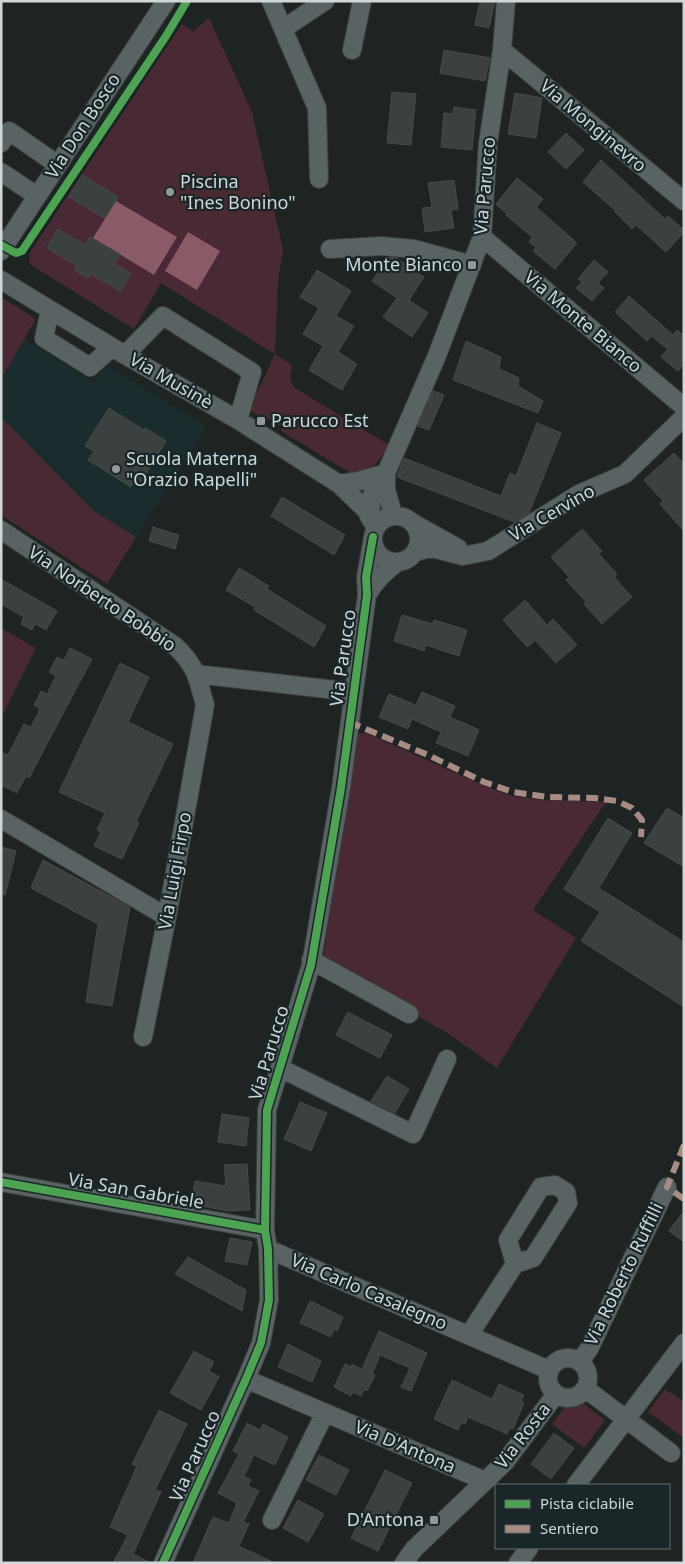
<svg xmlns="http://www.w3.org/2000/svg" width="685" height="1564" viewBox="0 0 685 1564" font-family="'Noto Sans',sans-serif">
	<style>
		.built { fill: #1a2c2e }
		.green { fill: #492933 }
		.water { fill: #8b5a67 }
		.building { fill: #3b4041; stroke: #454a4a }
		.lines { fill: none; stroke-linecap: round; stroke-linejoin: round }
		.minor-casing { stroke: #3b4040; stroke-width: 20 }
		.minor { stroke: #5a6364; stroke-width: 18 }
		.quiet { stroke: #a88b81; stroke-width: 6; stroke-dasharray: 12 6; stroke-linecap: butt }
		.cycleway-casing { stroke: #1a2628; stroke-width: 11 }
		.cycleway { stroke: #4ca352; stroke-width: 8 }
		.poi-dot { fill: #929899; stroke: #1a2628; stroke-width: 2 }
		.labels { text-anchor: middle; stroke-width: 4.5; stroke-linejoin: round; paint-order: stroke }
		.street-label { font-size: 18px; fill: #d0d7d8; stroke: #1a2628 }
		.poi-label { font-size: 18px; fill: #d0d7d8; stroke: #1a2628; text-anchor: start }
	</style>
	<rect width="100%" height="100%" fill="#1e2424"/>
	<path class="built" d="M24,339L94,383L106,365L206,427L136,537L94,511L1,417V379Z"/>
	<path class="green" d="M209,18L252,112L283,250L278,279L275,354L292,365L290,380L295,388L389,445C379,462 371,474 349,472L281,431L282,427L260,414L259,416L249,410L275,354L161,283L134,329L31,265L29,259L30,252L182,24L193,32Z
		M1,297L36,319L1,379Z
		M1,417L94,511L136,537L107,584L1,515Z
		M1,628L36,648L1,718Z
		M366,733L485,786L512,796L545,800L606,802L533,910L576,938L497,1068L447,1033L323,961L354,737L357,734Z
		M665,1389L684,1402V1438L648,1412Z
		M580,1401L605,1420L584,1448L552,1424L567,1404H574Z"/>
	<path class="water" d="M116,201L177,237L154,275L93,238Z
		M188,232L220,251L197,290L165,271Z"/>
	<path class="building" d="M480,1H495L489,28L475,25Z
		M444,50L490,58L485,81L440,73Z
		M392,92L416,94L411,145L387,143Z
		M515,93L542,98L536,138L508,134Z
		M454,107L476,110L472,150L441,147L444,113L453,114Z
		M566,133L584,150L566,169L548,152Z
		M601,160L665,219L668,216L684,230V232L666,252L636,225L632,229L615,212L616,211L583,182Z
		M82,175L118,197L105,218L69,197Z
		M517,178L543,199L536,207L577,243L555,269L533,251L536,248L529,242L532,237L506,215L507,214L496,204Z
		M454,180L458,209L451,210L454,228L425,232L422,208L432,207L428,183Z
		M58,229L85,245L90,237L120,254L114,264L131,274L120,291L91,274L88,278L74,270L77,266L47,248Z
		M389,257L396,258L424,277L409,300L428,313L412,337L383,317L397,298L372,281Z
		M594,260L608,272L598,283L604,288L592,301L576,288L582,282L578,279Z
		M317,270L351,291L336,316L354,326L338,352L357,364L342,390L309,370L323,346L303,334L319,308L300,297Z
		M629,296L673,335L677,330L684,336V364L678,371L661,357L668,349L651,336L647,341L615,312Z
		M466,341L501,357L499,369L519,378L518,386L543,401L538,413L453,380Z
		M433,391L444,395L429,430L418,426Z
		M109,408L144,430L145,428L166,441L141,482L136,478L131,487L88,460L94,451L85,446Z
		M537,423L561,433L529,513L514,522L397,477L404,458L501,496L510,473L516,476Z
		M674,453L684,464V531L660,504L663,501L644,480Z
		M282,497L345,535L334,555L271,516Z
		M153,527L179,535L175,549L149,541Z
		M582,529L602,551L599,554L617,574L614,577L632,597L602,624L584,604L586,602L566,580L569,577L551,557Z
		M239,568L269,586L267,589L326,626L314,647L254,610L255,607L226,590Z
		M1,579L57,611L46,630L35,624L32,630L21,624L24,617L1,604Z
		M525,600L547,625L553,619L577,645L556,663L535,640L527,647L503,620Z
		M402,615L433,624L434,620L467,630L459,656L426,645L424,651L394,641Z
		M70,648L92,659L29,778L26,776L17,793L1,785V752L8,755L24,724L31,727L40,709L34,705L41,691L47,694L56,676L49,672L57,657L64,660Z
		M120,663L149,677L128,722L173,744L136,822L139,823L122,859L94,846L101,832L97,830L105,813L59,792Z
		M422,692L455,706L450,717L479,730L468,756L436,743L441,732L412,719L408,729L379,717L389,694L416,705Z
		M667,808L684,818V867L644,843Z
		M608,818L632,833L599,888L684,942V1007L581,941L600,912L564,889Z
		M1,847L16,851L5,895L1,894Z
		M43,860L130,907L112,1006L86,1002L98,924L31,888Z
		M348,1012L392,1035L380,1058L336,1035Z
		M387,1076L409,1089L395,1113L371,1101Z
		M300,1102L327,1113L311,1151L284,1139Z
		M222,1114L249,1118L246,1146L218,1142Z
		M247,1164L250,1210L228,1211L191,1204L195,1181L226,1186L224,1165Z
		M684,1211V1242L669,1231Z
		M230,1238L252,1242L247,1265L225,1261Z
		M188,1257L246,1290L242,1311L175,1274Z
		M310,1301L343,1317L337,1331L334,1329L331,1337L300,1323Z
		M379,1331L427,1353L411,1391L401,1387L410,1368L380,1355L372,1374L375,1375L367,1391L364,1389L361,1396L353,1392L351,1396L334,1387L345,1364L351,1367L352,1364L362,1369Z
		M288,1344L321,1361L312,1382L278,1367Z
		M194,1351L214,1362L209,1371L219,1377L201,1410L170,1393Z
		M452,1380L492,1399L499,1384L524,1395L521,1401L524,1403L513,1429L510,1428L507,1434L468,1417L465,1424L461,1423L458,1430L434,1419Z
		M159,1410L187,1424L155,1490L161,1492L133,1554L151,1563H113L128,1535L110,1527L137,1466L132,1464Z
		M247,1423L260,1430L263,1424L288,1437L275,1465L254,1455L244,1476L251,1480L248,1486L259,1491L243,1522L249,1524L239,1546L275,1563H193L213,1517L229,1523L237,1503L218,1493L239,1454L233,1451Z
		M554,1433L574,1448L551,1479L531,1464Z
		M319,1455L349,1470L336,1495L306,1480Z
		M385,1470L412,1483L378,1551L351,1538Z
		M298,1500L324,1514L308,1542L283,1528Z"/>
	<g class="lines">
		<defs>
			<path id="minor" d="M271,1L283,29L325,1
				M283,29L317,108L319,179
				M352,50L362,1
				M502,50L684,201
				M1,143L9,131L58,165
				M1,172L37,196
				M482,237L684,407
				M330,249L381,246L414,249L472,265
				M1,251L166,1
				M1,280L125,355L238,420L339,484L366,510L371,520
				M50,310L44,338L90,367L112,347
				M125,355L163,316L252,372L238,420
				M386,473V490L391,507
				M339,484L359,481L386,473
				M373 539a23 23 0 1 1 46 0a23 23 0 1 1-46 0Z
				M371,517C369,496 373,488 386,473L436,358L482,237L488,143L502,50L506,1
				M413,523L458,548
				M1,530L175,646C197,667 197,677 205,705L167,917L143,1037
				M415,552L426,549H436L463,556L488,551L579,494L625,474L684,417
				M367,595C375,581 385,571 398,562
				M196,674L353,692
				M1,819L167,917
				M311,960L409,1014
				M280,1068L413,1134L447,1059
				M1,1182L265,1230
				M268,1249L549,1370
				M469,1335L515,1264L533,1258L568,1203L566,1192L555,1185L541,1187L508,1240L515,1264
				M548 1378a20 20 0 1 1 40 0a20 20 0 1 1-40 0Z
				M580,1361L589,1349L667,1187
				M246,1379L485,1481
				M586,1389L671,1453
				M576,1485L684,1343
				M272,1520L325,1413
				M163,1563L246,1379L261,1343L269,1300L268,1249L265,1230L267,1110L311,965L341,788L367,595L366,577L373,537
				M404,1563L414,1549L505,1462L556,1394
				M518,1563L529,1548"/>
		</defs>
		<use href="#minor" class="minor-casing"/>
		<use href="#minor" class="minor"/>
		<path class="quiet" d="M349,722L428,755L484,782L513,792L547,797L595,798L617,801L632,808L642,820L641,837
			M684,1145L667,1187L684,1199"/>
		<defs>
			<path id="cycleway" d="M1,245L16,253L22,251L166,36L187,1
				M1,1182L265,1230
				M163,1563L246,1379L261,1343L269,1300L268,1249L265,1230L267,1110L311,965L341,788L367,595L366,577L373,537"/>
		</defs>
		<use href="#cycleway" class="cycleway-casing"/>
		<use href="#cycleway" class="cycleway"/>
	</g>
	<g class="poi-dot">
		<circle cx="170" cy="192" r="5"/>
		<rect x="467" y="260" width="10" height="10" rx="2.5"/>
		<rect x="256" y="416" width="10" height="10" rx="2.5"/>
		<circle cx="116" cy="469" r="5"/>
		<rect x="429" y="1515" width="10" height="10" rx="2.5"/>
	</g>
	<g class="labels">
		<g class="street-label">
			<text transform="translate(83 126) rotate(-57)" y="6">Via Don Bosco</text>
			<text transform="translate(593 126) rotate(40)" y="6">Via Monginevro</text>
			<text transform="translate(485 186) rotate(-85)" y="6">Via Parucco</text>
			<text transform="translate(583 322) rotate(40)" y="6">Via Monte Bianco</text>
			<text transform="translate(171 381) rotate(30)" y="6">Via Musinè</text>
			<text transform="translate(552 513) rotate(-30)" y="6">Via Cervino</text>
			<text transform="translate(102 599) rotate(34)" y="6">Via Norberto Bobbio</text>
			<text transform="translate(343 658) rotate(-82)" y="6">Via Parucco</text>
			<text transform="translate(175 871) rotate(-80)" y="6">Via Luigi Firpo</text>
			<text transform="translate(269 1053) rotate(-73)" y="6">Via Parucco</text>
			<text transform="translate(136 1191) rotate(10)" y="6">Via San Gabriele</text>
			<text transform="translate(624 1274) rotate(-64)" y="6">Via Roberto Ruffilli</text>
			<text transform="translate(369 1292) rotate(23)" y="6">Via Carlo Casalegno</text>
			<text transform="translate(523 1436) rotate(-52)" y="6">Via Rosta</text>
			<text transform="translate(405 1447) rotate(23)" y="6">Via D'Antona</text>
			<text transform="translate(195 1456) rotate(-66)" y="6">Via Parucco</text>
		</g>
		<g class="poi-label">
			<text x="180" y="188">Piscina<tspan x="180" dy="21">"Ines Bonino"</tspan></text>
			<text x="462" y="271" text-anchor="end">Monte Bianco</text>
			<text x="271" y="427">Parucco Est</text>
			<text x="126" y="465">Scuola Materna<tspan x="126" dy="21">"Orazio Rapelli"</tspan></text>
			<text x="424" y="1526" text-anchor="end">D'Antona</text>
		</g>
	</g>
	<rect width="685" height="1564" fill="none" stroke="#d0d7d8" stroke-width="5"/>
	<rect x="495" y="1484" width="175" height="65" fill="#1a2628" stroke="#636d6e"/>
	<rect x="505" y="1500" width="25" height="8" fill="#4ca352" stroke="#636d6e"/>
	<text x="540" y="1509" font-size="15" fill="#d0d7d8">Pista ciclabile</text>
	<rect x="505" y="1525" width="25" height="8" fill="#a88b81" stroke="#636d6e"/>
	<text x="540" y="1534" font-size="15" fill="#d0d7d8">Sentiero</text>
</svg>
